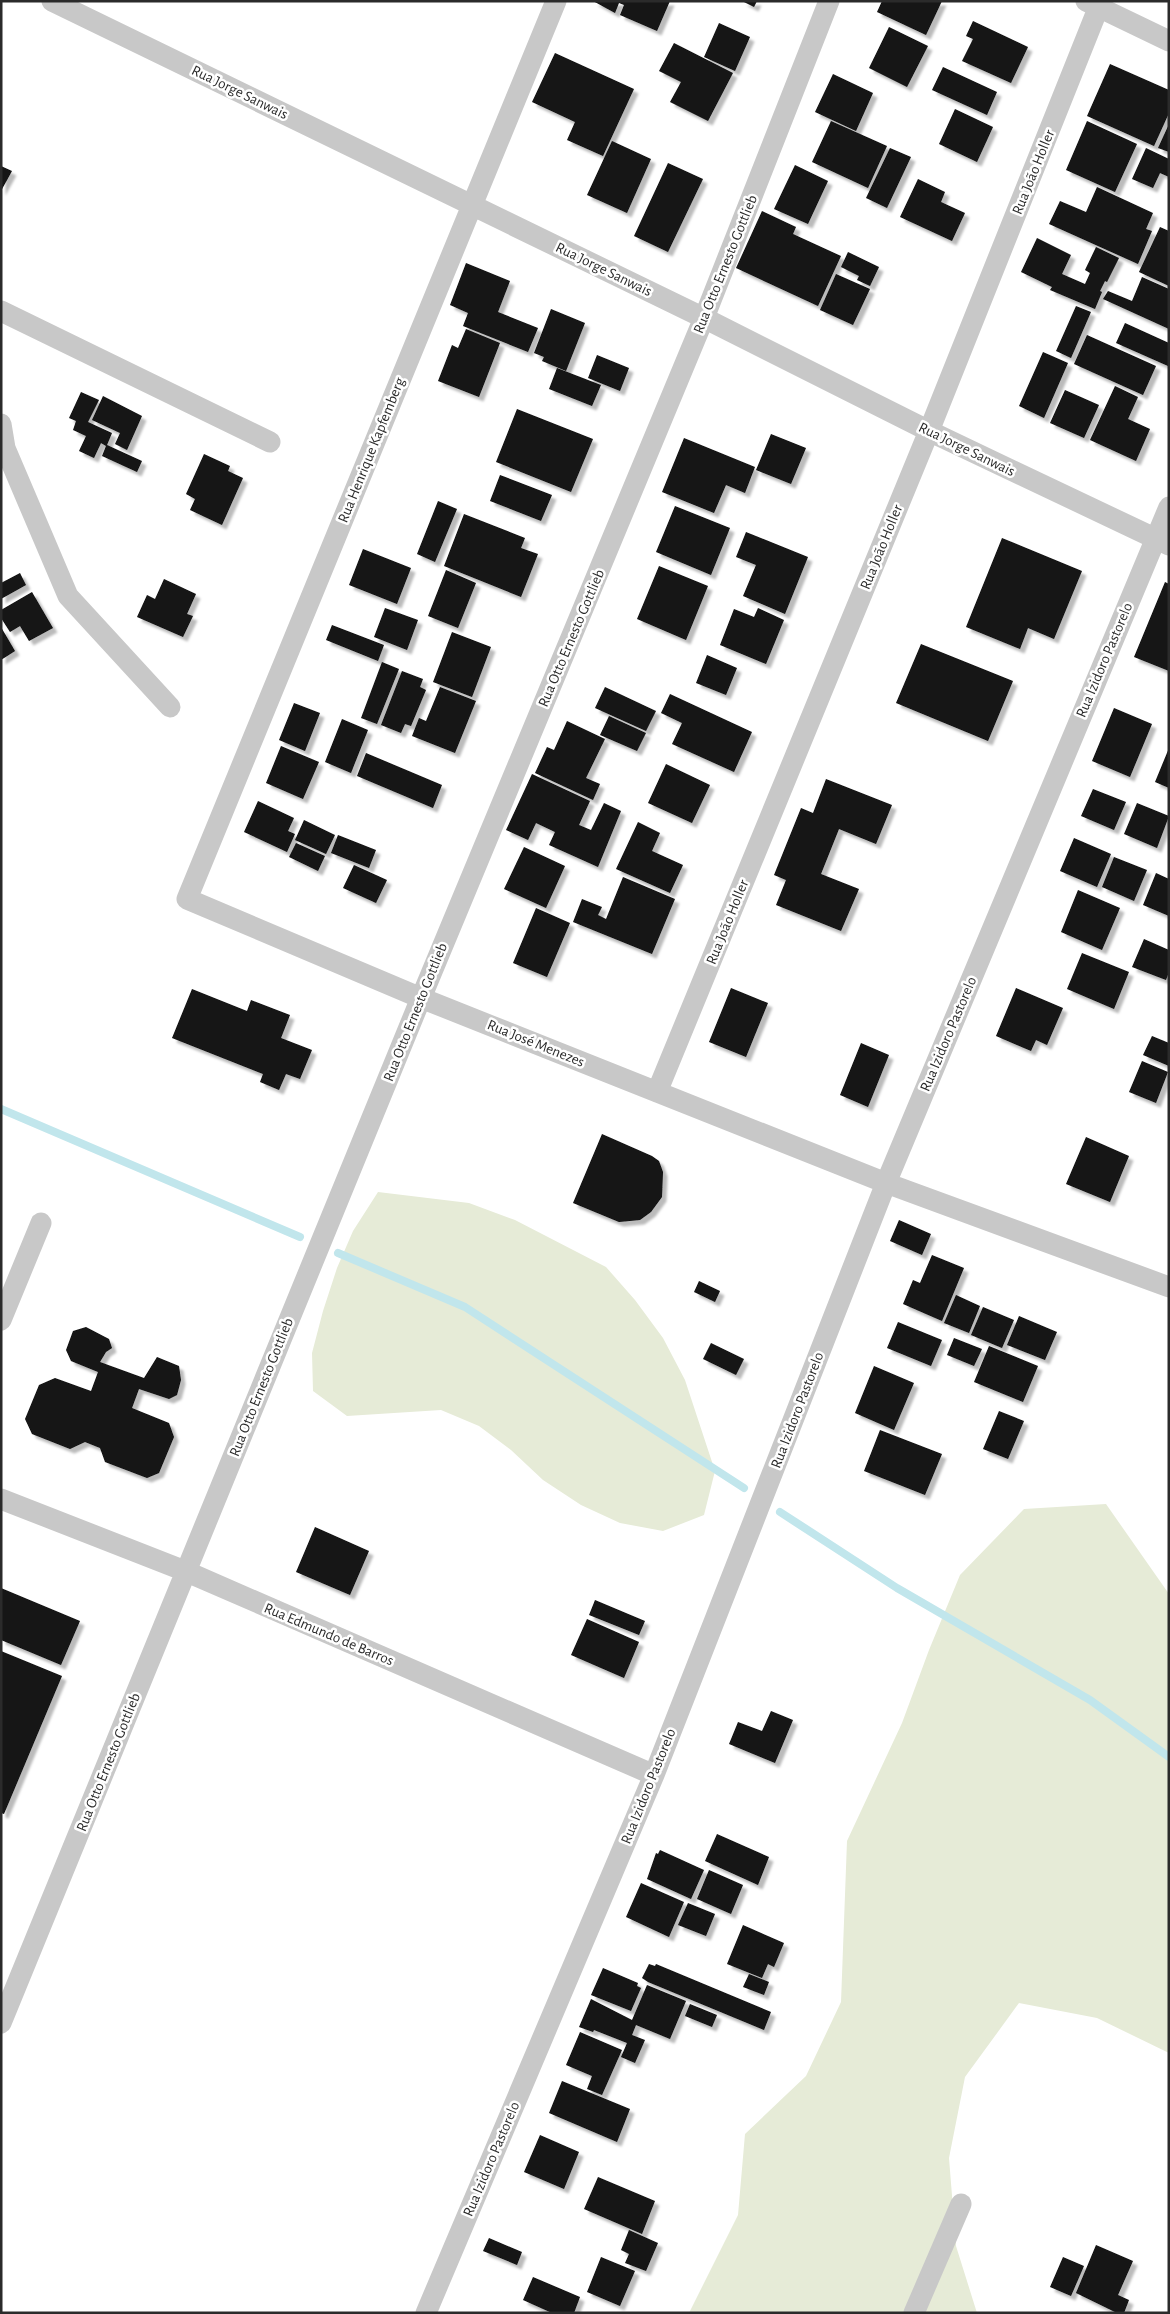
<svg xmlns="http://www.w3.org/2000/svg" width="1170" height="2314" viewBox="0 0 1170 2314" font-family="'Alegreya Sans',sans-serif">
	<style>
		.green { fill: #e6ebd7 }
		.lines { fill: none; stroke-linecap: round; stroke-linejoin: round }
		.stream { stroke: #c1e6ec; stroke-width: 8 }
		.building { fill: #121212; filter: url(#shadow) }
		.minor { stroke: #c8c8c8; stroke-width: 21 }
		.labels { text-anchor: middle; stroke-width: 5; stroke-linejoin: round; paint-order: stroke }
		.street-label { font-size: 15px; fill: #2b2b2b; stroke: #fff }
	</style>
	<defs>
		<filter id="shadow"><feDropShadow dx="4.5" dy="4.5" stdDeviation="1" flood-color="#0004"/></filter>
	</defs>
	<rect width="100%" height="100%" fill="#fff"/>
	<path class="green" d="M378,1192L469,1203L515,1220L606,1267L635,1300L663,1338L685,1380L715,1471L704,1515L663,1531L620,1523L581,1505L543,1480L511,1450L479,1426L441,1410L347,1416L313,1391L312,1353L323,1311L337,1268L353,1231Z
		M1106,1504L1169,1594V2053L1097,2018L1019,2003L965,2077L949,2158L956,2246L977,2313H689L738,2215L745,2134L806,2076L841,2002L847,1841L902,1723L929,1650L960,1575L1024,1509Z"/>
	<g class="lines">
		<path class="stream" d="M1,1109L300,1237
			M338,1253L465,1307L744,1488
			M780,1512L897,1588L1090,1700L1169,1757"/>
	</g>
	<path class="building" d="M593,1H670L657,31L620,15L624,5L619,3L615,13Z
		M742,1H757L754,7Z
		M882,1H942L926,35L877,12Z
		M973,21L1028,47L1011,83L962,61L973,39L966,36Z
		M719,23L750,37L735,71L704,57Z
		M889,27L928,46L907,87L869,68Z
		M674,43L733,73L708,121L670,102L681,82L659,71Z
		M555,53L634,89L603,156L567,140L575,122L532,102Z
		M1110,64L1169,90V113L1154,146L1087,116Z
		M943,67L997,92L987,115L932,90Z
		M833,74L873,93L856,131L815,112Z
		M955,109L993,127L977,162L939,144Z
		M831,121L887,146L868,188L812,162Z
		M1087,121L1137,144L1115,192L1066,170Z
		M1169,124V152L1158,148Z
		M612,141L651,159L627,213L587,195Z
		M890,148L911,157L887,208L866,198Z
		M1146,148L1169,159V177L1160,173L1153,188L1132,179Z
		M668,163L703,179L668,252L634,236Z
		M795,165L828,181L808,224L774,209Z
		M1,166L12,171L1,191Z
		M918,179L945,192L941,202L965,213L952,241L900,217Z
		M1097,187L1153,213L1146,229L1152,231L1138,264L1049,224L1060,201L1086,212Z
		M762,211L796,227L793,234L841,256L818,306L736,268Z
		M1160,227L1169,231V286L1139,272Z
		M1037,238L1071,255L1062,274L1085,284L1090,273L1085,270L1096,247L1119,258L1107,282L1105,281L1100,291L1102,292L1095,309L1050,290L1052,287L1021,272Z
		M848,252L879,267L870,286L857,280L859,276L841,267Z
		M466,263L510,281L498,312L538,328L528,352L463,326L468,313L450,305Z
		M836,274L870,289L853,325L820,310Z
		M1142,277L1169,289V329L1103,299L1108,291L1132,301Z
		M1076,306L1091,312L1071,358L1056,351Z
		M551,309L585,323L566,371L542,361L544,357L534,353Z
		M1125,323L1169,343L1168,366L1116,343Z
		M466,329L500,343L479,397L438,381L452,345L458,348Z
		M1087,335L1156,366L1143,395L1074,364Z
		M1043,352L1068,363L1044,418L1019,406Z
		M597,355L629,368L620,391L588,378Z
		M557,368L601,385L592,406L549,389Z
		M1115,386L1138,397L1128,419L1150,429L1136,461L1090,440Z
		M1065,390L1099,405L1084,438L1050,423Z
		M81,392L99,400L88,422L112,433L107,445L142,461L137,472L102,456L106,446L101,443L94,458L79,451L86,436L73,430L76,421L69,418Z
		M103,396L142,416L127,450L115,444L120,433L92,420Z
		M517,409L593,439L571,492L496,462Z
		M771,434L806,448L791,484L756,470Z
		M684,438L755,467L745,493L726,485L714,513L662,492Z
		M204,454L230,466L228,471L243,478L222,525L190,510L195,499L186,494Z
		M500,475L552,495L541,521L490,501Z
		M438,501L457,509L435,562L417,554Z
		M675,506L730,528L711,575L656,552Z
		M464,514L525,538L521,548L538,554L521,597L444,566Z
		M746,532L808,557L785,614L743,596L756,565L736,557Z
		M1002,538L1082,571L1054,639L1028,628L1020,649L966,627Z
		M363,549L411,568L397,604L349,585Z
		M659,566L708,586L686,640L637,619Z
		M446,570L476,583L458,628L428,616Z
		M20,573L26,585L1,599V583Z
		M164,579L196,594L187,614L193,616L183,637L137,617L147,595L155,599Z
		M1165,582L1169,584V671L1134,657Z
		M32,592L53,628L29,641L20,626L10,632L1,618V610Z
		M385,608L418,620L407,650L374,637Z
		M758,608L784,620L766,664L720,645L734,609L754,617Z
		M332,625L384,645L378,661L326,640Z
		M1,627L15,651L1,660Z
		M452,632L491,647L472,697L433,682Z
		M921,644L1013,681L988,741L896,703Z
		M707,655L737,668L726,695L696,683Z
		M382,662L399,669L377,724L361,718Z
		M402,671L423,679L420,687L426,690L411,726L405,724L401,733L381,725Z
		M440,687L476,701L455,753L412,736L419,718L426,721Z
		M605,687L656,711L646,731L595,708Z
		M670,694L752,732L734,772L672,744L682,723L661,713Z
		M294,703L320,713L305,751L279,740Z
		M1114,708L1152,724L1130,777L1092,761Z
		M609,716L646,733L637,751L600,735Z
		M342,719L368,730L351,773L325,762Z
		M567,721L605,739L586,778L600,784L593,800L535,773L547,747L554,750Z
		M281,746L319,762L303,799L266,783Z
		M1169,748V788L1155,782Z
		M366,753L442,785L433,808L357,776Z
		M666,764L710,785L692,823L648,803Z
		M532,774L590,801L579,825L591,830L604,803L621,811L598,867L549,845L555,832L536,823L528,840L506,830Z
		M826,779L892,805L876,844L839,829L821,874L859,889L841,931L776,905L786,880L774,875L801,808L813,813Z
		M1093,789L1126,802L1114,830L1081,816Z
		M258,801L294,818L288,831L295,834L287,852L244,832Z
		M1137,803L1169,816L1157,848L1124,834Z
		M304,820L335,835L326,854L295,840Z
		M638,822L660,833L652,851L683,865L670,893L616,869Z
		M338,835L376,850L369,868L331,853Z
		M1074,838L1111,854L1097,887L1060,871Z
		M296,843L325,856L318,871L289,857Z
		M524,847L565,866L546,908L504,889Z
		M1114,857L1147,870L1134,901L1102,887Z
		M354,865L387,880L376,903L343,888Z
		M1156,873L1169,879V916L1143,905Z
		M623,877L675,899L652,954L573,922L582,899L602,907L598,915L606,919Z
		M1078,890L1120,908L1102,950L1061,932Z
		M536,908L570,923L547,977L513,963Z
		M1144,939L1169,950V972L1166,980L1132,967Z
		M1082,953L1129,972L1114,1009L1067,989Z
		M731,988L768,1003L746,1057L709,1042Z
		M1016,988L1063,1008L1047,1045L1036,1040L1031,1051L996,1036Z
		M192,989L247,1011L251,1000L290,1015L281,1038L312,1050L300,1079L286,1074L279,1090L260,1082L263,1074L172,1038Z
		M1152,1036L1169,1043V1066L1143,1055Z
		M861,1043L889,1055L868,1107L840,1095Z
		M1142,1061L1168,1072L1156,1103L1129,1092Z
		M602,1134L652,1156L659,1161L663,1172L662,1197L651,1212L640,1220L619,1222L573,1203Z
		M1086,1137L1129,1156L1110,1202L1066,1184Z
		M899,1220L931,1234L922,1255L890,1241Z
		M932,1255L964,1268L942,1321L903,1304L913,1280L920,1283Z
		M699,1281L720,1291L715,1302L694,1292Z
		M956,1295L980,1306L969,1333L944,1323Z
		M983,1307L1014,1320L1002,1348L971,1335Z
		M1019,1316L1057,1332L1045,1360L1007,1345Z
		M898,1322L942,1340L931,1366L887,1348Z
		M86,1327L109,1339L112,1348L106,1352L100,1362L144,1378L157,1357L179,1366L181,1380L177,1395L169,1399L139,1389L132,1408L169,1423L174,1437L159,1473L147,1478L105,1462L100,1448L85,1442L70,1449L32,1434L25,1419L39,1385L55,1378L91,1391L98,1372L71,1361L66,1350L73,1331Z
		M954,1338L982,1349L974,1366L947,1355Z
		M711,1343L744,1359L736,1375L703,1359Z
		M989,1346L1038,1366L1023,1402L974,1382Z
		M874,1366L914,1383L894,1430L855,1413Z
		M999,1411L1024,1421L1008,1459L983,1449Z
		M880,1430L942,1454L925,1495L864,1471Z
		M315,1527L369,1551L350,1595L296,1572Z
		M1,1588L80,1621L61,1665L1,1640Z
		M595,1600L645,1621L639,1635L589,1615Z
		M587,1619L639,1642L624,1678L571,1655Z
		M1,1651L62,1676L4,1814L1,1813Z
		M771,1711L793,1720L775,1763L729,1744L738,1722L762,1731Z
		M717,1834L769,1857L758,1885L705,1861Z
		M660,1850L704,1870L691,1899L647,1879L656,1853L658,1854Z
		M709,1870L743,1885L731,1914L697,1899Z
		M641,1883L684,1902L669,1937L626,1917Z
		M688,1903L715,1914L706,1936L678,1925Z
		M743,1925L784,1943L774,1967L768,1964L762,1978L727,1964Z
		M649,1964L655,1966L656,1964L771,2012L764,2030L648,1982L642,1978Z
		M603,1968L638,1983L637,1986L641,1988L631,2011L591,1995Z
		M749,1974L769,1982L764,1995L743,1987Z
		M647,1985L686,2001L670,2039L636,2025L632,2035L645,2040L635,2063L621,2057L627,2043L594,2030L593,2032L579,2027L591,1999L632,2020Z
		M690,2004L717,2015L712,2027L685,2016Z
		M580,2032L622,2050L602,2095L587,2089L592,2076L566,2065Z
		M562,2081L630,2109L617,2142L549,2113Z
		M540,2135L579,2152L564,2189L524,2172Z
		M598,2177L655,2201L642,2234L584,2209Z
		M629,2230L658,2243L646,2271L625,2263L629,2254L621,2250Z
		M489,2238L522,2252L517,2265L483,2251Z
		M1096,2245L1133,2261L1118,2295L1129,2300L1124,2313H1117L1076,2293Z
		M601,2257L635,2271L620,2306L587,2292Z
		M1063,2257L1084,2266L1071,2296L1050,2287Z
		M533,2277L580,2297L574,2313H552L523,2300Z"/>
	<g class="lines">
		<path class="minor" d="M52,1L704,318L929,431L1169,545
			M556,1L187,899L421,998L886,1183L1169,1287
			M1086,1L1169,41
			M1,311L270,442
			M1,424L5,448L68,596L170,707
			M657,1092L929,431L1101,1
			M1,1320L41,1223
			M1,1499L185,1571L654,1775
			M1,2023L421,998L704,318L829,1
			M426,2313L654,1775L886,1183L1169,507
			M914,2313L961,2204"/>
	</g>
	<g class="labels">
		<g class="street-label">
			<text transform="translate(240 92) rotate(26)" y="5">Rua Jorge Sanwais</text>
			<text transform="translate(1033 172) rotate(-68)" y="5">Rua João Holler</text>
			<text transform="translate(725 264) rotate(-68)" y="5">Rua Otto Ernesto Gottlieb</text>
			<text transform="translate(604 269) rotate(26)" y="5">Rua Jorge Sanwais</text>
			<text transform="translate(967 449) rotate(26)" y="5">Rua Jorge Sanwais</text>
			<text transform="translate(371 450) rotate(-68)" y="5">Rua Henrique Kapfemberg</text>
			<text transform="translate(881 547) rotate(-68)" y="5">Rua João Holler</text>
			<text transform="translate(571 638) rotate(-67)" y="5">Rua Otto Ernesto Gottlieb</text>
			<text transform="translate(1104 660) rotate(-67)" y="5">Rua Izidoro Pastorelo</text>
			<text transform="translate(727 922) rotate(-68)" y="5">Rua João Holler</text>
			<text transform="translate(415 1012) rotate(-68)" y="5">Rua Otto Ernesto Gottlieb</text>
			<text transform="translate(948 1034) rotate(-67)" y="5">Rua Izidoro Pastorelo</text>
			<text transform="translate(536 1043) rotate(22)" y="5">Rua José Menezes</text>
			<text transform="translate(261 1387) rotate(-68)" y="5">Rua Otto Ernesto Gottlieb</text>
			<text transform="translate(797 1410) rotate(-69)" y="5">Rua Izidoro Pastorelo</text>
			<text transform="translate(329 1634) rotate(23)" y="5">Rua Edmundo de Barros</text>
			<text transform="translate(108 1762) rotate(-68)" y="5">Rua Otto Ernesto Gottlieb</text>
			<text transform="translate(648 1786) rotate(-68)" y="5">Rua Izidoro Pastorelo</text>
			<text transform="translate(491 2159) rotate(-67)" y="5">Rua Izidoro Pastorelo</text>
		</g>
	</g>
	<rect width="1170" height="2314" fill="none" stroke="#2b2b2b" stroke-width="5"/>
</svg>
